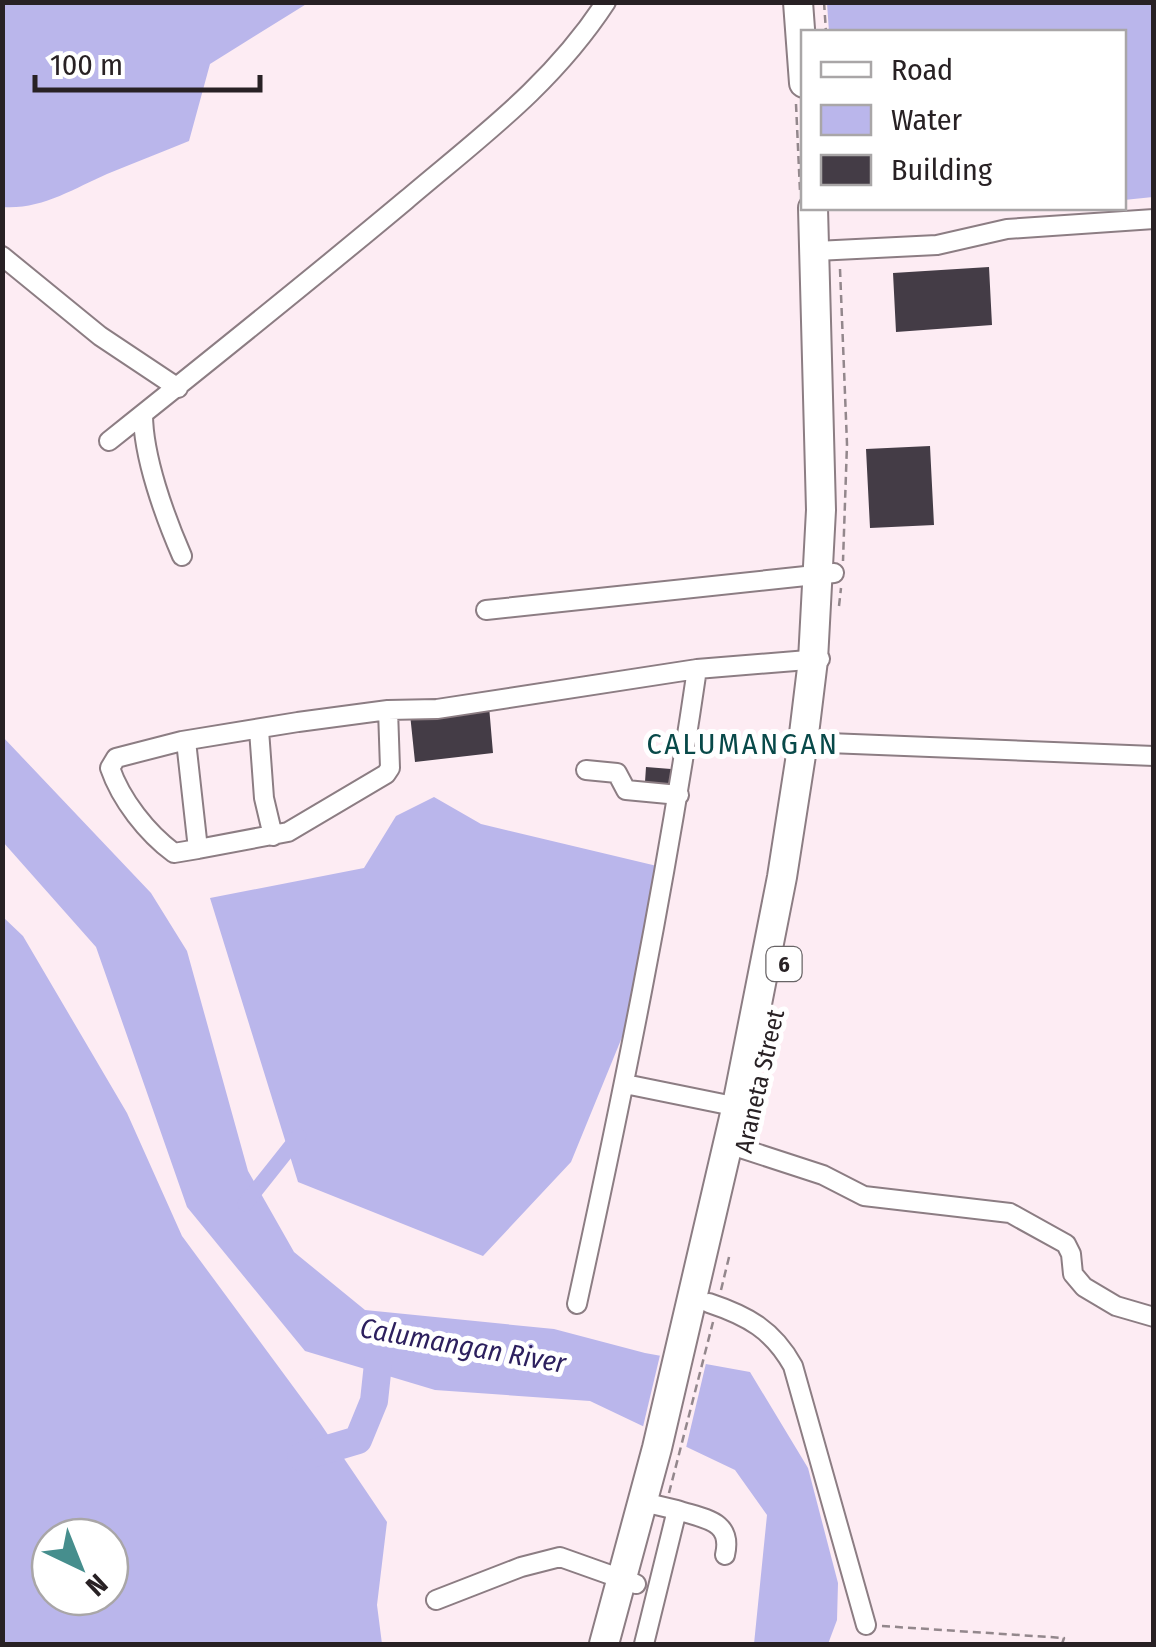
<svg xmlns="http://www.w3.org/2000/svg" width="1156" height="1647" viewBox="0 0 1156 1647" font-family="'Fira Sans Condensed',sans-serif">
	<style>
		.water { fill: #bab6eb; fill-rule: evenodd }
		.pier { fill: #fdecf3 }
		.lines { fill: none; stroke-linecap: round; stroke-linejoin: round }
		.canal { stroke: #bab6eb; stroke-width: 15 }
		.river { stroke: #bab6eb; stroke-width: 28 }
		.building { fill: #443c46 }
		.minor-casing { stroke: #8c7d83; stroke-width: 22 }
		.highway-casing { stroke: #8c7d83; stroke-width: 32 }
		.path { stroke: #93878c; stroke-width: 2.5; stroke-dasharray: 8 5; stroke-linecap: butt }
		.minor { stroke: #fff; stroke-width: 18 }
		.highway { stroke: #fff; stroke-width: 28 }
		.labels { text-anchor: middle; stroke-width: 10; stroke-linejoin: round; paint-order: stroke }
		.shield { fill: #fff; stroke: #686466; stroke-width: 2.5 }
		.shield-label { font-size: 22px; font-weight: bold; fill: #282124 }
		.street-label { font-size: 25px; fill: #282124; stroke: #fff }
		.water-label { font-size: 28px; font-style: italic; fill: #2d205e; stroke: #fff }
		.quarter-label { font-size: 30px; letter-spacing: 2.5px; fill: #084949; stroke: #fff }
	</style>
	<rect width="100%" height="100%" fill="#fdecf3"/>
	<path class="water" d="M2,3L3,2L308,3L210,64L189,141C162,152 134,163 107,174C73,189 41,210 2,207Z
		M827,3H1153V197L1124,200V32H829Z
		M2,736L151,893L187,951L248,1171L294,1252L365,1310L554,1329L645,1353L750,1372L808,1468L838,1583L837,1620L828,1644H754L767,1515L735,1470L590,1401L435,1390L305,1351L187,1207L96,947L3,842Z
		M434,797L481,824L657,866L627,1025L571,1162L483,1256L298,1182L210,898L364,868L396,816Z
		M3,917L23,936L127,1113L182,1236L320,1423L387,1522L377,1605L382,1644H3ZM110,1537V1597H50V1537Z"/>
	<path class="pier" d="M661,1351L707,1359L685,1452L642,1431Z"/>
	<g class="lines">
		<path class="canal" d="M245,1204L299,1136"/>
		<path class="river" d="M301,1457L358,1440L374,1401L381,1336"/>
	</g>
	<path class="building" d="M989,267L992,325L896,332L893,273Z
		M930,446L934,525L870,528L866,449Z
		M489,706L493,753L415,762L410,714Z
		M646,767L671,769L670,785L645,782Z"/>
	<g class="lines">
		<defs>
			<path id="minor" d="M816,251L937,245L1007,229L1154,219
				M2,256L100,336L178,388
				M143,414C143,457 165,517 182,556
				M109,441C208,362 308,282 406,200C480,137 551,86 606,2
				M486,610L834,573
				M259,730L264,798L273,836
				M186,741L198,849L174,853C147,833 121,800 110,768L116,758L182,741L298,722L388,710L437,709L697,669L820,659
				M803,742L1154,756
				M586,770L617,773L626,790L679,795
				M198,849L288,832L386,774L390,768L388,710
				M625,1084L753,1110
				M728,1144L823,1175L864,1196L1010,1213L1066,1244L1071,1254L1073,1274L1084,1287L1116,1306L1154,1317
				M709,1303C748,1316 773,1330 793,1366L866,1625
				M577,1304C623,1094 666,882 697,669
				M643,1502L677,1510L644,1644
				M677,1510C704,1519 733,1520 725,1555
				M436,1600L521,1567L560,1557L636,1584"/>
			<path id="highway" d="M798,2L804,83
				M604,1644L657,1448L737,1105L782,877L803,742L813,660L821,510L813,208"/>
		</defs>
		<use href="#minor" class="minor-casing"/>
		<use href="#highway" class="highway-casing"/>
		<path class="path" d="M824,2L826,32
			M796,104L800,191
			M840,269L847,444L843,561
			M839,606L841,588
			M721,1290L730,1253
			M669,1493L713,1322
			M882,1626L1064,1638L1062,1644"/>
		<use href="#minor" class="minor"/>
		<use href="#highway" class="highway"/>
	</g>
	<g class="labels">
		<rect class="shield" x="766.5" y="947" width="35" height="34" rx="8"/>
		<g class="shield-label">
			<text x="784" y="972">6</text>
		</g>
		<g class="street-label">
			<text transform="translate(759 1081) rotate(-77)" y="9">Araneta Street</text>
		</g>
		<g class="water-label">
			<text transform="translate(463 1345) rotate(10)" y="10">Calumangan River</text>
		</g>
		<g class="quarter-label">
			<text x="743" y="754">CALUMANGAN</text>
		</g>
	</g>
	<rect width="1156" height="1647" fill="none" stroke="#282124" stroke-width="10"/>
	<rect x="801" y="30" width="325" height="180" fill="#ffffff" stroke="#a9a6a7" stroke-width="2.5"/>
	<rect x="821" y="62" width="50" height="15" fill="#ffffff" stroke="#a9a6a7" stroke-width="2.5"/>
	<text x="891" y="80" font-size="30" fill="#282124">Road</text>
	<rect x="821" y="105" width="50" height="30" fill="#bab6eb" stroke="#a9a6a7" stroke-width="2.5"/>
	<text x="891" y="130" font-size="30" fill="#282124">Water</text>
	<rect x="821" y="155" width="50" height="30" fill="#443c46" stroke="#a9a6a7" stroke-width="2.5"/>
	<text x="891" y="180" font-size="30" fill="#282124">Building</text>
	<g transform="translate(80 1567) rotate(137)"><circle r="48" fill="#ffffff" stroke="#a9a6a7" stroke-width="2.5"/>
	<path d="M0-8L18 38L0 25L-18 38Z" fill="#468e8d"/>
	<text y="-15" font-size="28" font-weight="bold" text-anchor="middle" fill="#282124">N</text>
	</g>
	<path d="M35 75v15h225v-15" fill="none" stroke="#282124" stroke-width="5"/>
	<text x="50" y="75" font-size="30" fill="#282124" stroke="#ffffff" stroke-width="8" paint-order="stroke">100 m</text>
</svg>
